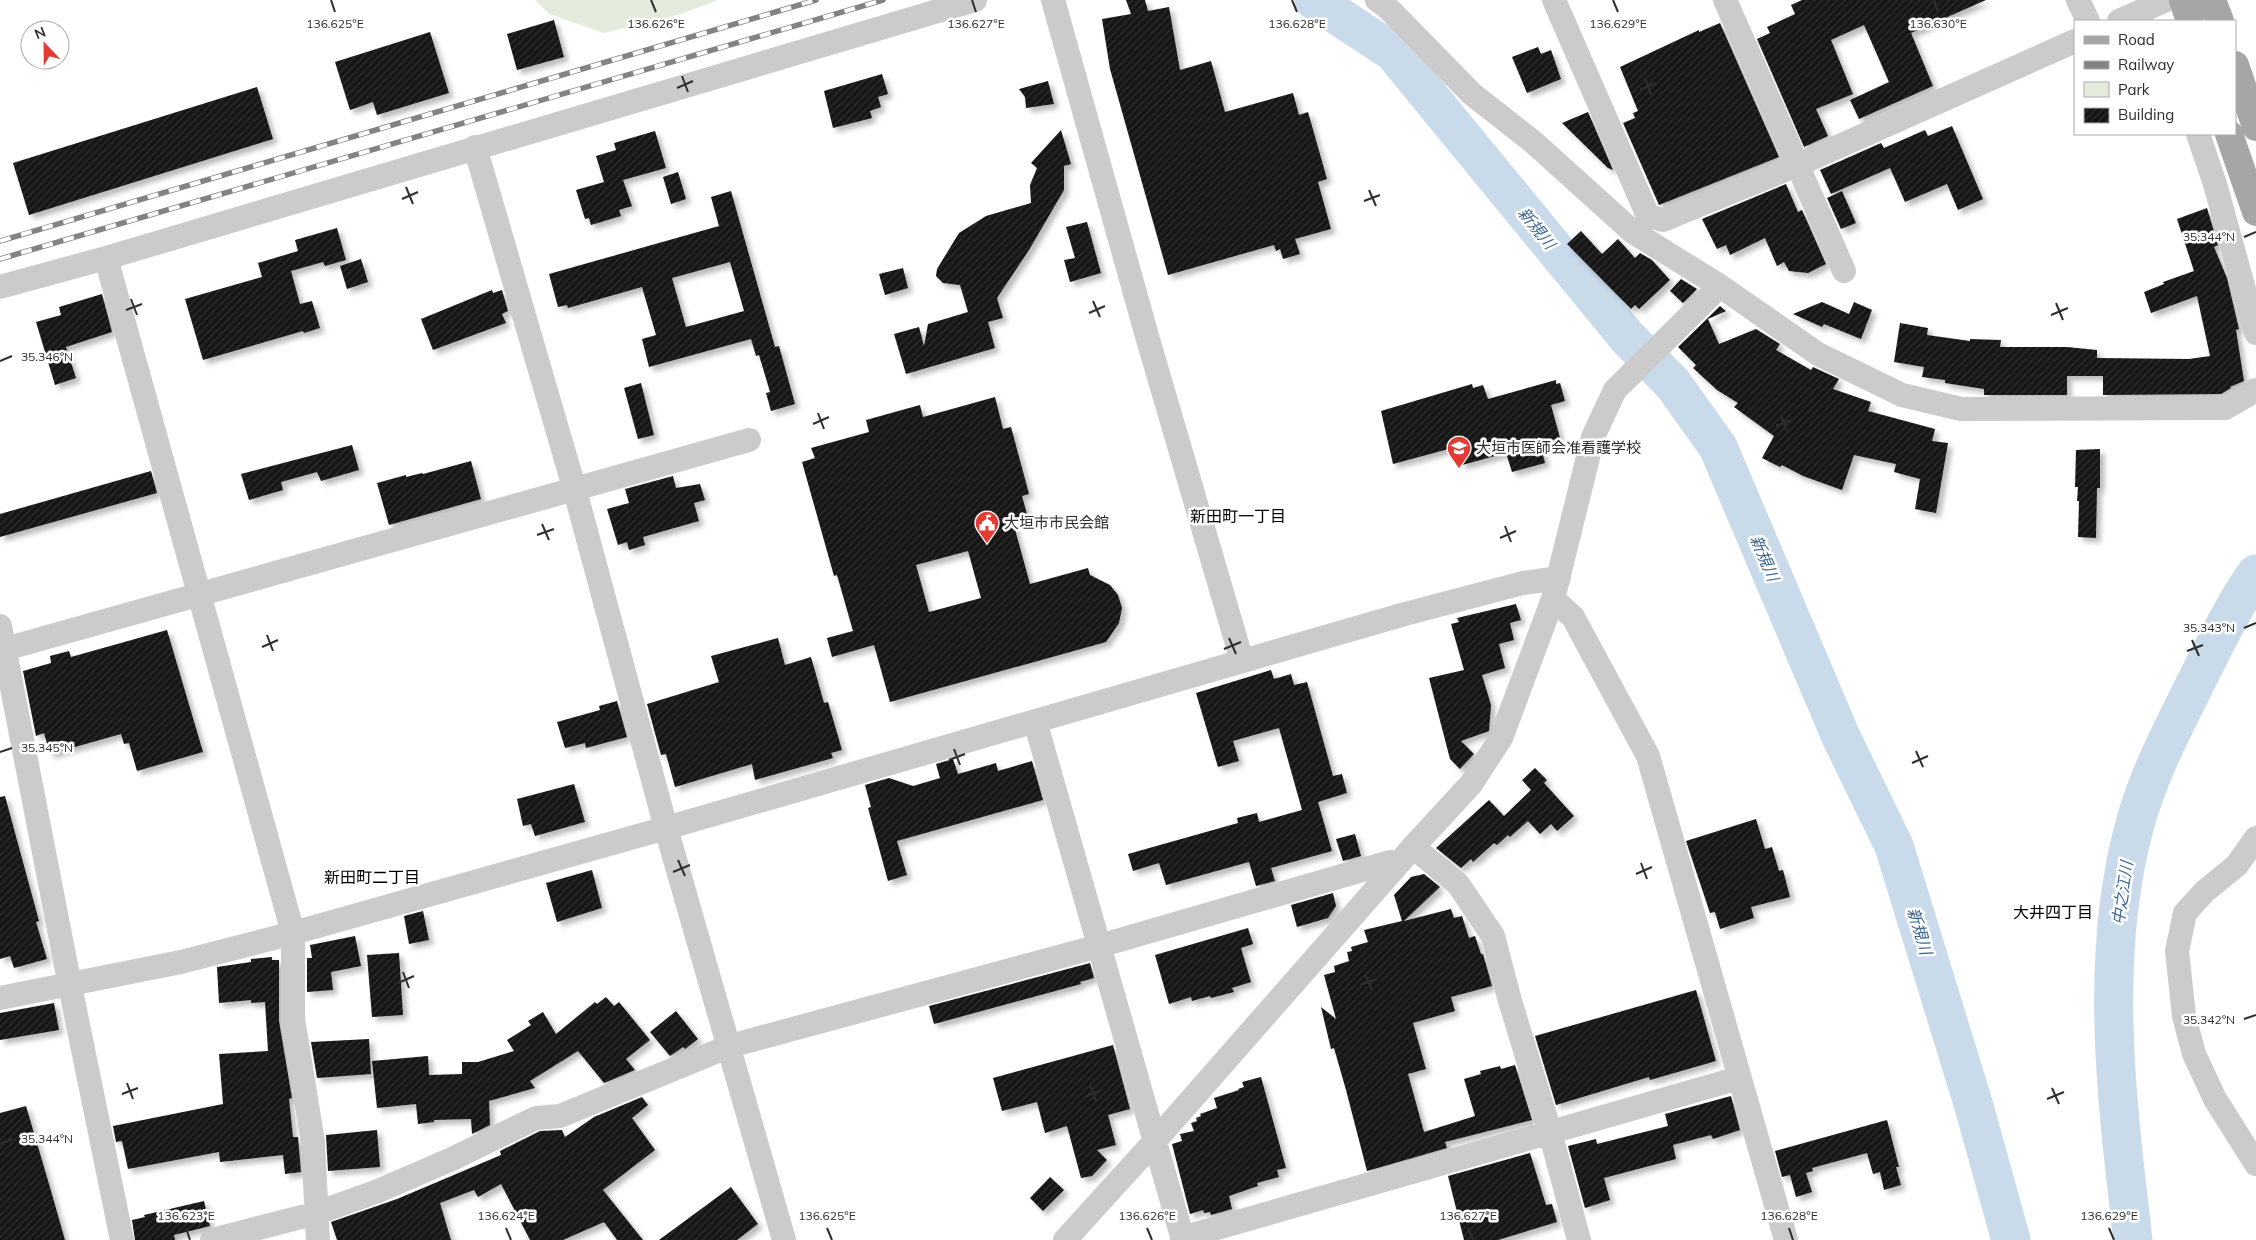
<svg xmlns="http://www.w3.org/2000/svg" width="2256" height="1240" viewBox="0 0 2256 1240" font-family="Mulish,'Noto Sans JP',sans-serif">
	<style>
		.green { fill: #e3ecdc }
		.lines { fill: none; stroke-linecap: round; stroke-linejoin: round }
		.river { stroke: #c9daeb; stroke-width: 39 }
		.building { fill: url(#building-hatch); fill-rule: evenodd; filter: url(#shadow) }
		.minor { stroke: #cbcbcb; stroke-width: 24 }
		.major { stroke: #a6a6a6; stroke-width: 28 }
		.rail-casing { stroke: #838383; stroke-width: 5.5 }
		.rail { stroke: #fff; stroke-width: 4; stroke-dasharray: 11; stroke-linecap: butt }
		.ticks { fill: none; stroke: #2e2e2e; stroke-width: 2 }
		.labels { text-anchor: middle; stroke-width: 5; stroke-linejoin: round; paint-order: stroke }
		.poi-label { font-size: 15px; fill: #2e2e2e; stroke: #fff; text-anchor: start }
		.water-label { font-size: 16px; font-style: italic; fill: #3d6690; stroke: #fff }
		.neighbourhood-label { font-size: 16px; fill: #000; stroke: #fff }
		.ticks-label { font-size: 12px; text-anchor: middle; fill: #2e2e2e; stroke: #fff; stroke-width: 5; stroke-linejoin: round; paint-order: stroke }
	</style>
	<defs>
		<pattern id="building-hatch" width="6" height="6" patternUnits="userSpaceOnUse" patternTransform="scale(1.25)"><rect width="6" height="6" fill="#151515"/><path d="M-1 1l2-2M0 6l6-6M5 7l2-2" fill="none" stroke="#2f2f2f"/></pattern>
		<filter id="shadow"><feDropShadow dx="4.5" dy="4.5" stdDeviation="2.5" flood-color="#0004"/></filter>
	</defs>
	<rect width="100%" height="100%" fill="#fff"/>
	<path class="green" d="M535,0H718L681,14L604,33L549,14Z"/>
	<g class="lines">
		<path class="river" d="M1314,0L1393,52L1627,337L1673,384L1718,447L1841,737L1894,846L1973,1103L2011,1240
			M2133,1240C2117,1104 2098,958 2135,824C2148,776 2172,730 2194,686C2213,648 2232,608 2256,574"/>
	</g>
	<path class="building" d="M1126,0H1145L1148,11L1169,7L1180,70L1211,61L1225,112L1293,93L1299,115L1308,112L1327,179L1318,182L1331,229L1295,239L1300,254L1283,259L1280,249L1276,251L1274,245L1168,275L1110,69L1102,19L1131,14Z
		M1802,0H1986L1911,33L1933,86L1859,119L1850,100L1889,82L1864,25L1831,40L1853,94L1816,109L1828,136L1804,147L1757,39L1770,33L1767,27L1795,14L1791,5Z
		M554,20L564,57L517,70L507,34Z
		M1720,23L1779,157L1659,205L1623,123L1635,118L1633,113L1638,111L1620,67L1699,30V32Z
		M430,32L449,93L377,115L373,102L350,110L335,62Z
		M1538,47L1541,54L1551,50L1561,79L1527,93L1512,57Z
		M882,74L888,94L878,97L881,107L870,111L872,118L833,128L824,91Z
		M1048,81L1054,104L1026,108L1025,97L1019,89Z
		M257,87L273,139L29,215L13,163Z
		M1588,112L1613,170L1608,168L1562,123Z
		M1952,126L1983,199L1958,210L1947,184L1905,202L1890,168L1831,194L1820,170L1881,143L1884,148L1925,130L1928,136Z
		M1061,130L1071,164L1064,166V190L1029,250L997,298L1003,318L988,322L995,348L906,374L894,334L919,327L924,346L928,324L968,312L960,285L943,283L936,276L937,269L959,233L986,216L1031,203L1030,185L1037,168L1031,163Z
		M655,131L666,168L623,180L632,206L619,210L621,216L591,225L589,218L585,219L576,190L604,182L596,156L616,150L614,143Z
		M678,172L686,199L671,204L663,177Z
		M1786,184L1798,212L1802,210L1826,264L1808,273L1789,271L1784,262L1777,266L1765,238L1730,255L1726,245L1717,249L1702,219Z
		M731,191L775,347L779,346L795,404L771,411L766,393L770,392L759,355L756,356L751,339L649,367L642,339L656,335L642,287L568,308L567,305L558,307L549,274L719,226L711,197ZM730,262L744,311L686,327L672,278Z
		M1842,191L1856,223L1841,229L1827,198Z
		M2207,208L2218,245L2214,247L2227,278L2239,329L2236,330L2244,381L2230,387L2231,388L2221,394L2103,395V376H2067V395H1984V389L1945,383V380L1922,377L1924,367L1894,362L1900,323L1928,328L1927,335L1970,341V339L2001,340L2000,347H2067L2097,350V358L2189,359L2210,356L2197,296L2151,313L2144,292L2164,284L2163,282L2194,271L2177,219Z
		M1087,222L1101,273L1070,282L1064,260L1075,258L1066,227Z
		M337,228L346,260L325,266L323,262L291,271L300,304L312,301L320,328L304,333L303,331L203,360L185,299L262,277L258,263L298,251L295,240Z
		M1581,231L1602,254L1618,239L1635,258L1640,253L1652,260L1670,280L1639,309L1635,305L1631,309L1567,244Z
		M361,259L368,282L347,289L340,266Z
		M903,268L908,288L885,295L879,274Z
		M1681,279L1697,289L1683,303L1670,291Z
		M492,290L493,293L502,290L508,311L502,314L506,323L433,350L421,319Z
		M102,294L112,332L66,347L76,378L55,385L36,322L61,315L59,307Z
		M1822,302L1849,314L1854,302L1872,310L1861,339L1824,324L1822,327L1793,314Z
		M1720,306L1726,311L1708,319L1719,344L1756,329L1780,344L1776,350L1811,370L1813,367L1839,379L1833,389L1871,402L1868,411L1935,429L1932,441L1948,443L1936,513L1915,509L1920,479L1894,472L1896,464L1854,455L1842,490L1803,476L1782,465L1780,467L1762,458L1774,436L1734,407L1738,403L1717,390L1693,368L1696,365L1678,347Z
		M1556,380V384L1560,383L1565,401L1551,405L1560,438L1540,443L1545,463L1512,472L1506,453L1462,465L1456,447L1393,464L1381,411L1472,384L1473,388L1483,385L1488,399Z
		M641,383L654,435L638,439L624,388Z
		M995,397L1003,429L1011,427L1029,494L1022,496L1028,518L1013,522L1030,584L1088,568L1090,575L1110,585L1118,595L1122,608L1119,623L1106,642L890,702L874,645L832,657L827,638L853,631L837,575L834,576L802,462L815,458L811,448L869,432L866,420L920,405L923,417ZM968,551L981,598L929,612L916,565Z
		M352,445L359,470L321,481L317,472L281,482L283,490L249,500L241,474Z
		M2100,449V488H2097L2096,538L2078,537L2079,501H2077L2078,487H2075L2076,450Z
		M471,461L481,499L389,525L377,483L406,475V477L422,473L423,474Z
		M151,471L157,493L0,537V514Z
		M673,476L676,488L700,484L705,500L694,503L699,521L643,537L645,545L629,550L627,542L618,545L607,509L629,503L625,489Z
		M1516,604L1521,620L1510,623L1514,640L1499,644L1505,668L1482,675L1491,705L1489,731L1461,741L1474,754L1460,769L1450,759L1429,678L1464,670L1451,624L1459,622L1457,618Z
		M167,630L203,752L137,771L129,743L124,744L121,734L50,754L44,733L36,736L23,671L51,663L50,656L69,651L71,657Z
		M778,638L785,665L811,657L824,703L828,702L842,750L831,753L833,758L755,780L752,764L675,787L666,754L661,755L647,704L719,682L711,656Z
		M1271,670L1274,679L1291,674L1294,685L1307,682L1333,776L1342,774L1347,793L1318,802L1332,851L1271,868L1275,881L1256,886L1249,862L1166,885L1159,863L1133,871L1128,854L1238,823L1237,818L1257,813L1259,822L1302,810L1279,728L1233,741L1239,761L1218,767L1196,693Z
		M617,701L627,737L586,748L585,743L565,748L557,722L600,710L599,706Z
		M953,759L958,774L996,763L998,771L1032,761L1043,800L897,841L907,875L888,881L868,808L871,807L865,785L889,778L913,786L940,778L936,764Z
		M1535,768L1547,780L1544,783L1574,816L1557,831L1551,824L1540,834L1528,821L1510,837L1508,835L1497,845L1494,843L1473,862L1471,859L1461,868L1436,848L1489,800L1504,816L1531,790L1522,780Z
		M574,784L585,822L535,836L531,824L523,826L517,799Z
		M5,796L39,921L36,922L47,959L14,968L10,956L0,959V797Z
		M1756,819L1765,849L1772,847L1779,871L1783,870L1790,897L1751,907L1754,918L1720,929L1715,912L1710,913L1686,841Z
		M1355,834L1361,856L1343,861L1336,839Z
		M592,870L602,908L557,922L546,883Z
		M1424,874L1440,887L1404,921L1451,909L1454,918L1462,916L1469,938L1475,936L1481,954H1483L1492,986L1451,997L1455,1011L1413,1023L1426,1069L1408,1074L1424,1132L1475,1116L1464,1079L1481,1074L1480,1071L1500,1066L1501,1069L1515,1065L1532,1120L1445,1142L1447,1148L1367,1171L1346,1090L1334,1048L1331,1049L1321,1007L1336,1019L1324,975L1335,972L1334,966L1349,961L1347,952L1352,951L1351,947L1368,942L1364,930L1402,921L1394,895L1411,877Z
		M1333,893L1336,906L1328,918L1297,927L1291,905Z
		M423,911L429,940L409,944L404,916Z
		M1248,928L1253,944L1241,948L1251,982L1232,988L1234,992L1211,998L1210,996L1192,1001L1191,997L1169,1004L1155,955Z
		M355,936L361,966L331,972L333,990L307,992V958H312L310,945Z
		M399,953L403,1015L372,1017L367,955Z
		M272,957V960H279V1021L292,1098L289,1099L293,1137H298L301,1172L285,1174L283,1155L220,1162L219,1152L128,1169L122,1141L116,1142L113,1126L223,1104L219,1054L268,1051L265,1002L251,1003V1000L219,1003L217,967L251,962V959Z
		M1090,963L1094,978L1080,982L1081,984L934,1024L929,1006Z
		M1696,990L1716,1061L1650,1080L1649,1077L1556,1105L1535,1036Z
		M606,997L614,1006L619,1002L650,1040L626,1059L635,1070L604,1083L578,1051L530,1081L535,1088L489,1101L490,1125L472,1134L471,1119L434,1120V1122L418,1124L416,1104L377,1108L372,1061L428,1056L429,1075L462,1074V1062H478L514,1051L507,1040L531,1025L528,1021L543,1012L556,1034L595,1002L597,1004Z
		M54,1003L59,1030L0,1040V1013Z
		M676,1011L698,1039L685,1049L683,1047L670,1056L650,1032Z
		M369,1039L371,1074L317,1078L311,1042Z
		M1113,1045L1130,1109L1108,1115L1116,1145L1097,1150L1107,1160L1092,1176L1081,1178L1067,1126L1045,1133L1037,1102L1002,1111L993,1078Z
		M1261,1077L1286,1168L1277,1170L1279,1177L1257,1183L1258,1186L1229,1196L1232,1209L1211,1215L1210,1212L1204,1213L1203,1210L1190,1214L1172,1144L1182,1141L1180,1134L1194,1131L1191,1123L1197,1121L1196,1118L1201,1116L1200,1114L1217,1108L1214,1098L1239,1090L1238,1089L1244,1087L1242,1082Z
		M1731,1096L1740,1130L1713,1139L1711,1135L1673,1145L1676,1159L1604,1178L1610,1200L1585,1208L1568,1146L1596,1139L1597,1144L1668,1126L1665,1114Z
		M642,1097L648,1105L632,1118L655,1150L603,1190L643,1240H617L604,1222L563,1240H530L501,1184L478,1197L474,1190L440,1203L451,1240H337L331,1222L397,1199L501,1155L500,1151L540,1131L562,1130L565,1137L594,1117Z
		M26,1106L49,1184L65,1240H0V1113Z
		M1887,1120L1899,1167H1896L1901,1185L1884,1190L1880,1172L1873,1174L1867,1153L1812,1168L1813,1171L1806,1173L1812,1192L1796,1197L1790,1175L1782,1177L1775,1151Z
		M377,1130L380,1167L328,1171L326,1135Z
		M1530,1153L1546,1205L1552,1204L1557,1222L1498,1240H1464L1448,1176Z
		M1050,1177L1064,1190L1043,1211L1030,1198Z
		M731,1187L758,1224L737,1240H659Z
		M204,1201L210,1226L174,1235L175,1240H135L132,1220L145,1217L144,1215Z"/>
	<g class="lines">
		<path class="minor" d="M1053,0L1147,336L1242,661
			M1377,0L1386,6L1472,94L1532,141L1633,232L1720,286L1818,354L1902,395L1961,409L2225,408L2256,390
			M1554,0L1648,216L1663,220L1797,165L2075,41
			M1725,0L1844,271
			M2078,0L2088,21
			M2119,21L2166,0
			M2198,134L2215,184L2256,333
			M475,147L574,487L666,828L784,1240
			M106,258L293,933V1019L313,1142L318,1240
			M0,287L106,258L975,0
			M1553,599L1573,617L1648,756L1786,1240
			M0,626L70,986L122,1240
			M5,649L749,440
			M1035,721L1183,1240
			M2256,838L2237,865L2204,892L2185,913L2177,951L2184,1016L2194,1054L2215,1099L2256,1164
			M1413,847L1458,884L1493,936L1510,1001L1550,1132L1579,1240
			M0,998L181,962L293,933L666,828L1405,614L1523,583L1559,578
			M1182,1238L1739,1078
			M212,1240L317,1213L378,1191L452,1159L536,1118L560,1116L730,1046L1099,946L1390,862L1397,865
			M1065,1240L1154,1142L1413,847L1471,784L1501,738L1553,599L1593,437L1615,390L1720,286"/>
		<path class="major" d="M2183,0L2190,21
			M2212,0L2220,21
			M2235,65L2256,127
			M2229,134L2256,212"/>
		<defs>
			<path id="rail" d="M0,241L816,0
				M0,259L883,0"/>
		</defs>
		<use href="#rail" class="rail-casing"/>
		<use href="#rail" class="rail"/>
	</g>
	<path class="ticks" d="M331,0L335,12M651,0L656,12M972,0L976,12M1292,0L1297,12M1613,0L1618,12M1934,0L1938,12M682,76L688,92M1645,78L1651,95M677,88L693,81M1640,90L1656,83M406,187L413,204M1369,190L1376,206M402,199L418,192M1364,201L1380,195M2244,237L2256,232M131,299L137,315M1093,301L1100,317M2056,303L2063,320M126,310L142,304M1089,313L1105,306M2051,315L2068,308M0,361L12,356M818,413L824,429M1781,415L1787,431M813,424L829,417M1776,426L1792,420M542,524L549,540M1505,526L1511,542M537,535L554,529M1500,538L1516,531M2244,628L2256,623M267,635L273,651M1229,638L1236,654M2192,640L2199,656M262,647L278,640M1224,649L1241,642M2187,651L2203,645M954,749L960,765M1916,751L1923,767M0,752L12,748M949,760L965,754M1912,763L1928,756M678,860L685,876M1641,863L1647,879M673,872L690,865M1636,874L1652,867M403,972L409,988M1365,974L1372,990M398,983L414,976M1360,985L1377,979M2244,1019L2256,1015M127,1083L133,1099M1090,1085L1096,1101M2052,1088L2059,1104M122,1094L138,1088M1085,1097L1101,1090M2047,1099L2064,1092M0,1144L12,1139M186,1228L190,1240M506,1228L511,1240M827,1228L832,1240M1147,1228L1152,1240M1468,1228L1473,1240M1789,1228L1793,1240M2109,1228L2114,1240"/>
	<defs>
		<symbol id="school-pin" viewBox="-11 -11 22 30"><path d="M0 17L-7.5 6A9.5 9.5 0 1 1 7.5 6Z" fill="#e33b33" stroke="#fff"/><path d="M0-5L7-2L0 1L-7-2ZM-4 1L0 2.5L4 1V4Q0 6-4 4Z" fill="#fff"/></symbol>
		<symbol id="civic-pin" viewBox="-11 -11 22 30"><path d="M0 17L-7.5 6A9.5 9.5 0 1 1 7.5 6Z" fill="#e33b33" stroke="#fff"/><path d="M-.6-6.5H3V-4.5H.6V-3L4-1V1h2V6H-6V1h2V-1L-.6-3ZM-1.2 2.5V6h2.4V2.5Z" fill="#fff"/></symbol>
	</defs>
	<g fill-rule="evenodd">
		<use href="#school-pin" x="1445" y="434" width="28" height="38"/>
		<use href="#civic-pin" x="973" y="509" width="28" height="38"/>
	</g>
	<g class="labels">
		<g class="poi-label">
			<text x="1476" y="453">大垣市医師会准看護学校</text>
			<text x="1004" y="528">大垣市市民会館</text>
		</g>
		<g class="water-label">
			<text transform="translate(1537 228) rotate(51)" y="6">新規川</text>
			<text transform="translate(1765 558) rotate(67)" y="6">新規川</text>
			<text transform="translate(2122 893) rotate(-82)" y="6">中之江川</text>
			<text transform="translate(1920 931) rotate(73)" y="6">新規川</text>
		</g>
		<g class="neighbourhood-label">
			<text x="1238" y="522">新田町一丁目</text>
			<text x="372" y="883">新田町二丁目</text>
			<text x="2053" y="918">大井四丁目</text>
		</g>
	</g>
	<g class="ticks-label">
		<text x="335" y="28">136.625°E</text>
		<text x="656" y="28">136.626°E</text>
		<text x="976" y="28">136.627°E</text>
		<text x="1297" y="28">136.628°E</text>
		<text x="1618" y="28">136.629°E</text>
		<text x="1938" y="28">136.630°E</text>
		<text x="2209" y="241">35.344°N</text>
		<text x="47" y="361">35.346°N</text>
		<text x="2209" y="632">35.343°N</text>
		<text x="47" y="752">35.345°N</text>
		<text x="2209" y="1024">35.342°N</text>
		<text x="47" y="1143">35.344°N</text>
		<text x="186" y="1220">136.623°E</text>
		<text x="506" y="1220">136.624°E</text>
		<text x="827" y="1220">136.625°E</text>
		<text x="1147" y="1220">136.626°E</text>
		<text x="1468" y="1220">136.627°E</text>
		<text x="1789" y="1220">136.628°E</text>
		<text x="2109" y="1220">136.629°E</text>
	</g>
	<rect x="2074" y="20" width="162" height="115" fill="#ffffff" stroke="#ababab"/>
	<rect x="2084" y="36" width="25" height="8" fill="#a6a6a6" stroke="#ababab"/>
	<text x="2118" y="45" font-size="15" fill="#2e2e2e">Road</text>
	<rect x="2084" y="61" width="25" height="8" fill="#838383" stroke="#ababab"/>
	<text x="2118" y="70" font-size="15" fill="#2e2e2e">Railway</text>
	<rect x="2084" y="82" width="25" height="15" fill="#e3ecdc" stroke="#ababab"/>
	<text x="2118" y="95" font-size="15" fill="#2e2e2e">Park</text>
	<rect x="2084" y="108" width="25" height="15" fill="url(#building-hatch)" stroke="#ababab"/>
	<text x="2118" y="120" font-size="15" fill="#2e2e2e">Building</text>
	<g transform="translate(45 45) rotate(338)"><circle r="24" fill="#ffffff" stroke="#ababab"/>
	<path d="M0-4L9 19L0 12L-9 19Z" fill="#e33b33"/>
	<text y="-8" font-size="14" font-weight="bold" text-anchor="middle" fill="#2e2e2e">N</text>
	</g>
</svg>
